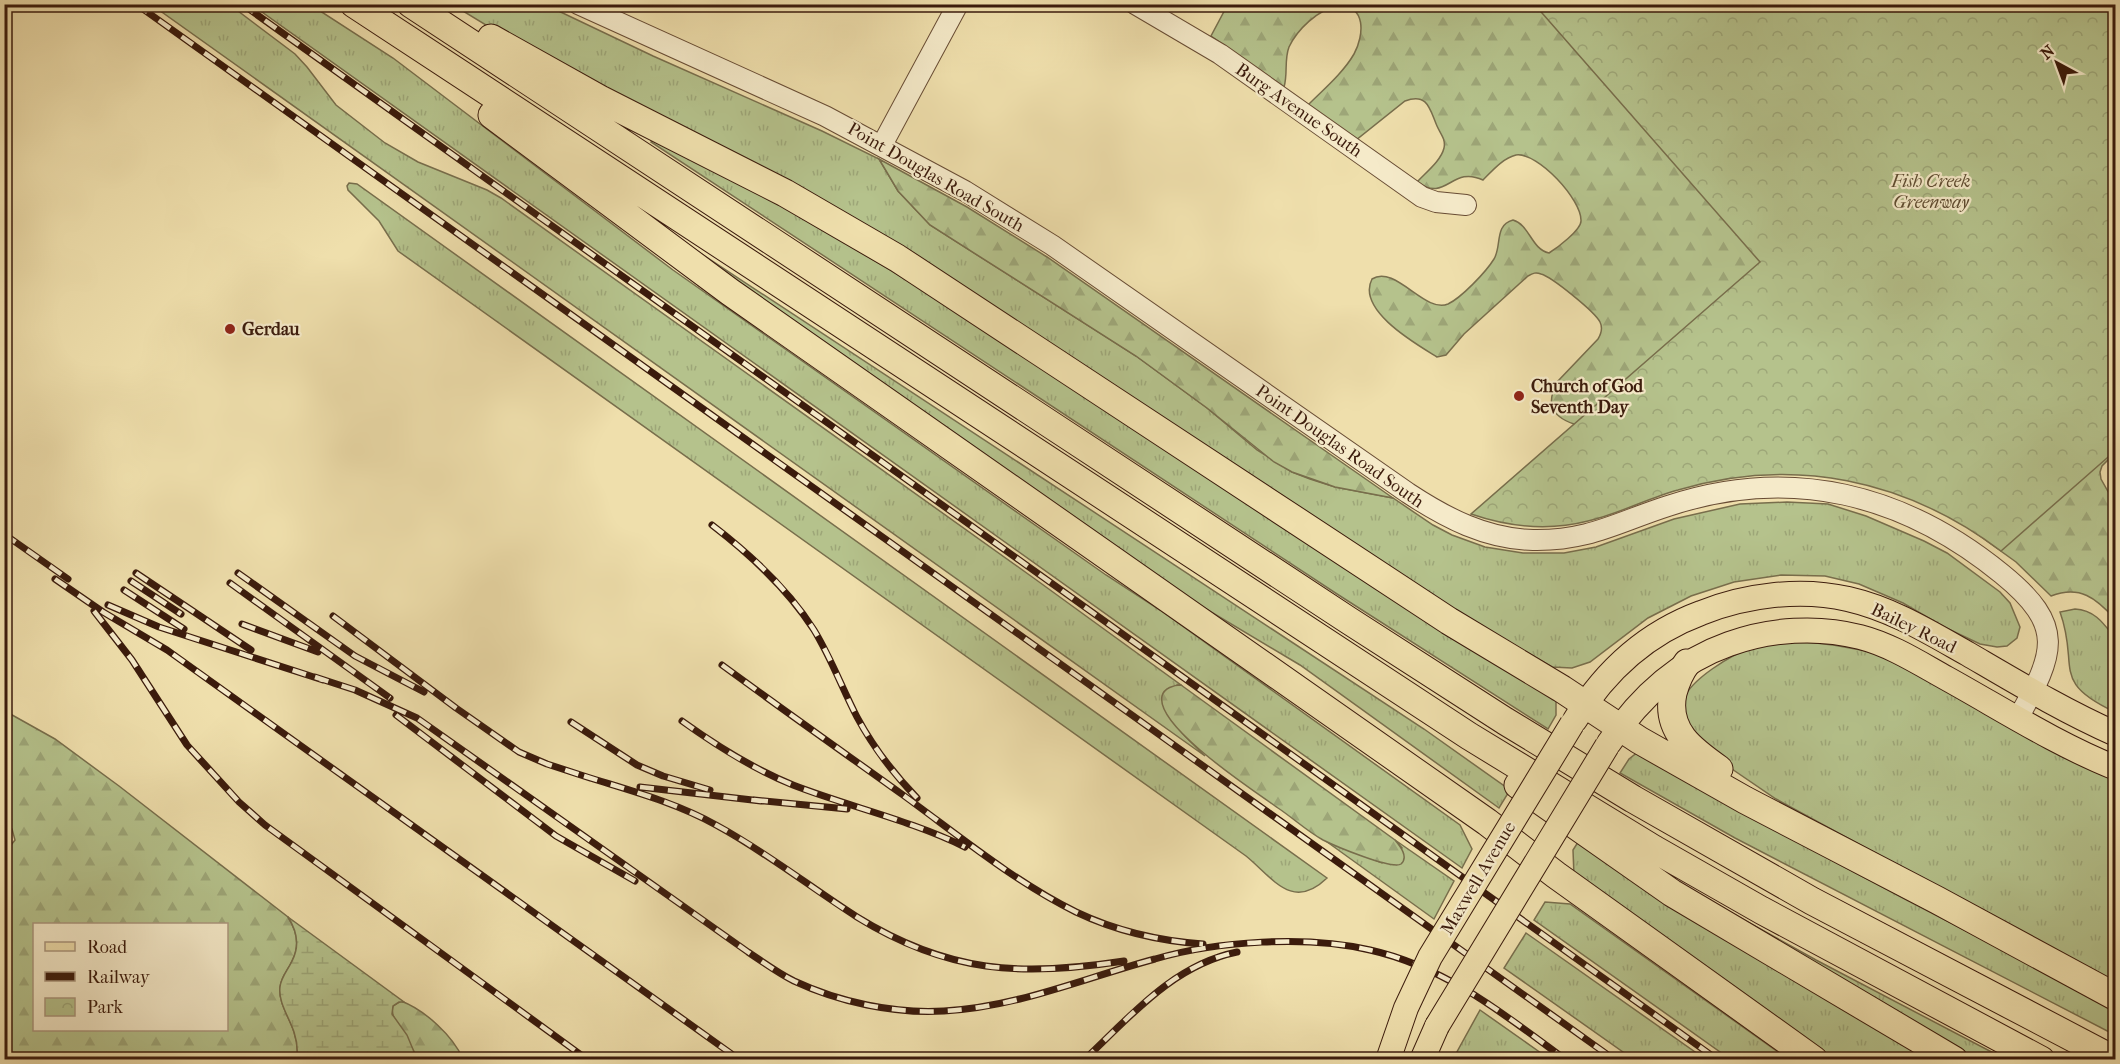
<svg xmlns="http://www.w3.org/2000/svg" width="2120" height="1064" viewBox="0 0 2120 1064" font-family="'IM FELL French Canon',serif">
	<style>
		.grass { fill: url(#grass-tufts); stroke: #786e4c; stroke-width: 1.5 }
		.forest { fill: url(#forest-firs); stroke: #786e4c; stroke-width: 1.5; fill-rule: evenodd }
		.wetland { fill: url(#wetland-marsh); stroke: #786e4c; stroke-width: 1.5 }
		.park { fill: url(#park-crowns); stroke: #786e4c; stroke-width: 1.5 }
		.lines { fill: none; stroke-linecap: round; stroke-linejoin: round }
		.minor-casing { stroke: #684c34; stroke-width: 22 }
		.major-casing { stroke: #3b1b0c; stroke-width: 26 }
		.highway-casing { stroke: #3b1b0c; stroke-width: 29 }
		.minor { stroke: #f5eac9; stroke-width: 20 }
		.major { stroke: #efdfac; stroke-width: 24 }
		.highway { stroke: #efdfac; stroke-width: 27 }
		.rail-casing { stroke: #3b1b0c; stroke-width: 7 }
		.rail { stroke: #f5eac9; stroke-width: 4.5; stroke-dasharray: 14; stroke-linecap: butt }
		.major-bridge-casing { stroke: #3b1b0c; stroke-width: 26; stroke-linecap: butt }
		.major-bridge { stroke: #efdfac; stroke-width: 24 }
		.poi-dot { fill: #8f2418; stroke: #f5eac9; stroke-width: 2 }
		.labels { text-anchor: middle; stroke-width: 4.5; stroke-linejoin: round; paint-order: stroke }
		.street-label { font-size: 18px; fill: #3b1b0c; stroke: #f5eac9 }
		.park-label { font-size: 18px; font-style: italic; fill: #604d32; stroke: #f5eac9 }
		.poi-label { font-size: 18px; font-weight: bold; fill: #3b1b0c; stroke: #f5eac9; text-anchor: start }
	</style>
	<defs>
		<pattern id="grass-tufts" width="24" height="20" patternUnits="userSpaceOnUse" patternTransform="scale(1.5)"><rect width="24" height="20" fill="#b5c28c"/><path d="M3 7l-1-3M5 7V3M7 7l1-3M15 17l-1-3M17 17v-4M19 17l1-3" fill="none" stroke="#9da678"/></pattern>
		<pattern id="forest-firs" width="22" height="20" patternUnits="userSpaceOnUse" patternTransform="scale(1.5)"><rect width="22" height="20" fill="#b5c28c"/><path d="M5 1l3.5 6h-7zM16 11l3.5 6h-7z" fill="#9da678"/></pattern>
		<pattern id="wetland-marsh" width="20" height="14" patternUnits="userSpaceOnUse" patternTransform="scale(1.5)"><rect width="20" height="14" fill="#b5c28c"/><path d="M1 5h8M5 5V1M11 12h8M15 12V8" fill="none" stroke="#9da678"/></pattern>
		<pattern id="park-crowns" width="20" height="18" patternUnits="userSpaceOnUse" patternTransform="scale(1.5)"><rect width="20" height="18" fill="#b5c28c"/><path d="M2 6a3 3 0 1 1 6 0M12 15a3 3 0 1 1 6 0" fill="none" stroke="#9da678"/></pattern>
	</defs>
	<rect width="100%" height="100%" fill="#efdfac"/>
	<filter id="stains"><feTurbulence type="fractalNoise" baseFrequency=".00333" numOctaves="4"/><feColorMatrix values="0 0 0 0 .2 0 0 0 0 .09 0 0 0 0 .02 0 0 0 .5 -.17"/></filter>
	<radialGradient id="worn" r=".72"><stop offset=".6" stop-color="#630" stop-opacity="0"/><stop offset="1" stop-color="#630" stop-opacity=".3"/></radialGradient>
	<path class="grass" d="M152,5H230L295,54L307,67L336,105L385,143L418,162L487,190L501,198L1035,579L1181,685H1177L1167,713L1185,736L1205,756Z
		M252,5H311L393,58L673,270L1106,575L1160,610L1460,825L1472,849L1462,868Z
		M453,5H546L653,56L822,131L879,159L898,191L930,225L1136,356L1207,408L1257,450L1292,472L1310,479L1335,487L1393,498L1433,525L1452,535L1485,547L1523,553H1564L1596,547L1674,519L1740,504L1787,502L1828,504L1866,516L1924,541L1947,553L2000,592L2010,603L2020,627L2017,638L2007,646L1997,647L1980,644L1944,627L1903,603L1859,584L1825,576L1781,575L1734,582L1691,596L1648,618L1590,662L1572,668L1552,667L1380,567Z
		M656,135L838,231L1556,697V715L1548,729L1337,594L651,142Z
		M349,183L357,184L1327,878C1292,912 1272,877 1246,856L398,251L379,221L348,190L347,186Z
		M659,226L1424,729L1510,790L1499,808L1300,665L1161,582Z
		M2075,609C2095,610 2104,624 2115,638V712C2049,681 2080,667 2060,612Z
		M1791,642C1824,642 1853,647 1884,656L2115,778V990L1897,865L1776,799L1729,767L1688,735C1687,725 1681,708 1684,699C1690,680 1732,654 1750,649C1763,645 1778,644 1791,642Z
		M1638,752C1794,842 1953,927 2115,1005V1035L1735,838L1620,773L1629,759Z
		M1323,839L1382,863L1402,848L1395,840L1454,881L1434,919Z
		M1580,839L1936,1059H1828L1574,876L1573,850Z
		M1685,887L1816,960L2005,1059H1975L1910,1025Z
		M1545,902L1570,904L1788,1059H1730L1534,920Z
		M1526,933L1705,1059H1633L1504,968Z
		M1480,1010L1541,1053L1550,1059H1453Z"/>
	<path class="forest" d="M1228,4L2115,5L2116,452L2102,466L2100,472L2101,479L2115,504V619C2096,598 2080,585 2051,596L2016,562L1966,526L1955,494L1574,424C1550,416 1546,402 1558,381L1598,339C1601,334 1603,328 1600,322C1595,312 1552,277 1541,274C1536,272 1533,273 1528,276L1464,334L1446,355L1437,357C1416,344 1356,310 1372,279C1395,264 1425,314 1448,304C1461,298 1486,272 1494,259C1502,246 1494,225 1513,220C1530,225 1531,249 1549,253C1557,248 1581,230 1581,221C1582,200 1538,152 1516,155C1503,158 1492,171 1483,180C1451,165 1447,203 1417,182C1425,173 1441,161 1444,148C1446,139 1440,133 1437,126C1430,110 1428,92 1405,101L1356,140L1308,105C1324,89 1343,73 1354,54C1364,36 1367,3 1337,7C1318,9 1297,30 1289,47C1284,60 1288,74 1284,87L1211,36Z
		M879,159L967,207L1047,257L1393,498L1335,487L1292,472L1274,462L1207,408L1136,356L930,225L898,191Z
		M1181,685L1395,840C1400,846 1409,857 1401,864C1392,870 1335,846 1323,840C1308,832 1293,818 1278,808C1256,792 1155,727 1162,696C1164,688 1174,685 1181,685Z
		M5,711L55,739L119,786L288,917C297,931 300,946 292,961C288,970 281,977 280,987C278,1002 289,1017 294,1032C297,1041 298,1050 297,1059H5L4,854L15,840L12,829L5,821ZM34,924H226V1030H34Z
		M401,1001C425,1010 453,1036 463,1059H417C413,1043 388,1021 393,1006Z"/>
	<path class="wetland" d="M288,917L404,1002H399L393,1006L392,1014L407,1035L417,1059H297C298,1050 297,1041 294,1032C289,1017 278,1002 280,987C281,977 288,970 292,961C300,946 297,931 288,917Z"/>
	<path class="park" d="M1535,5H2115V451L2001,551C1905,479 1794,456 1678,490C1648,498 1619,514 1588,521C1549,531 1509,527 1471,514L1760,262Z"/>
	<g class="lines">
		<defs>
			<path id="minor" d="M578,4L825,116L965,191L1052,245L1408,493C1446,518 1486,539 1533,540C1589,541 1618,522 1668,506C1791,465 1904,494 2002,574C2066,626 2055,653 2018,718
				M1135,4L1220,54L1422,197L1436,202L1466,205
				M882,145L958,4"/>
			<path id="major" d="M1575,720C1605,671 1647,633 1701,613C1745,595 1801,588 1848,599C1892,609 1929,632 1968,654C2016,682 2064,711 2116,734
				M1609,743C1639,698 1678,662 1729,644C1770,629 1818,626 1860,637C1891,645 1919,663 1946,678C2002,709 2056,744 2116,768
				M1422,1060L1437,1026"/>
			<path id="highway" d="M354,4L1469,736L1654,849L1761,910L2041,1060
				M411,4L1348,620L1505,721L1633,799L1812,901L2115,1060
				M491,38L600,99L785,193L897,258L1449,621L1562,689L1639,740L1745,800L1937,900L2116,997
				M492,115L730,292L1487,822L1556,875L1814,1060
				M1687,663C1680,672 1676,682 1673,693C1665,731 1692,750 1719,769
				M1518,785L1672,893L1954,1060"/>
		</defs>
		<use href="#minor" class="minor-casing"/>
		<use href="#major" class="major-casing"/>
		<use href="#highway" class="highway-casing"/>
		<use href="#minor" class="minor"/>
		<use href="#major" class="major"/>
		<use href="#highway" class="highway"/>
		<defs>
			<path id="rail" d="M136,4L1615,1060
				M242,4L1718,1060
				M712,525C751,555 788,589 814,630C831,658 842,688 857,717C873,747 893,773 917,798
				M4,534L68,579
				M136,573L251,650
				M238,573L355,656L424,692
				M55,579L103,612L167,650L740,1060
				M131,581L181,614
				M230,583L390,698
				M124,590L184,629
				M108,605L159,627L323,680
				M94,611L132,660L187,745L239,802L265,825L588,1060
				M333,616L456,708L519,752L547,764L590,778
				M242,624L318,652
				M722,665C782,709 843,752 903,795C958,835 1015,882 1076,912C1116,931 1160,941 1203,944
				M315,677L355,690L417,718L748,952C763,962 778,973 794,981C839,1002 894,1014 944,1011C1018,1007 1084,978 1155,959C1216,941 1307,935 1370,950C1446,967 1505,1015 1566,1060
				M396,715L556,836L635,881
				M682,721C717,746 753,769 793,785C850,807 910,820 965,847
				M571,722L637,765L663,776L710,790
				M584,776C628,790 675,802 716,825C766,852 810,887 857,917C948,973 1021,977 1124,961
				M640,787L761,801
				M754,800L847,809
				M1084,1060C1130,1017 1173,965 1237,952"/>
		</defs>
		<use href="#rail" class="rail-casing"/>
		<use href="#rail" class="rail"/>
		<defs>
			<path id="major-bridge" d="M1437,1026L1607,746
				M1388,1060L1406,1008L1430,957L1572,724"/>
		</defs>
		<use href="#major-bridge" class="major-bridge-casing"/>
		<use href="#major-bridge" class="major-bridge"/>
	</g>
	<g class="poi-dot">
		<circle cx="230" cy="329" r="6"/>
		<circle cx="1519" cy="396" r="6"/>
	</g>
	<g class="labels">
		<g class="street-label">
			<text transform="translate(1299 110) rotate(35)" y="6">Burg Avenue South</text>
			<text transform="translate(936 177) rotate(30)" y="6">Point Douglas Road South</text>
			<text transform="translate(1340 446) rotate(35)" y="6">Point Douglas Road South</text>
			<text transform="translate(1914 628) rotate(26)" y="6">Bailey Road</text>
			<text transform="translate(1478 878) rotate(-59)" y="6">Maxwell Avenue</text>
		</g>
		<g class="park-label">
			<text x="1931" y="187">Fish Creek<tspan x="1931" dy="21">Greenway</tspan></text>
		</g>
		<g class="poi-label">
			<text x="242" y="335">Gerdau</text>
			<text x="1531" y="392">Church of God<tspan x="1531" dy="21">Seventh Day</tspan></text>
		</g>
	</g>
	<rect width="2120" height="1064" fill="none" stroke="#efdfac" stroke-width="24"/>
	<rect x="6" y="6" width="2108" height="1052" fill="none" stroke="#3b1b0c" stroke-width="3"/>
	<rect x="12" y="12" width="2096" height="1040" fill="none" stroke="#3b1b0c" stroke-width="1.5"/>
	<rect x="33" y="923" width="195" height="108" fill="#f5eac9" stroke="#ab977d" stroke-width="1.5"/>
	<rect x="45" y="942" width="30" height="9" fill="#efdfac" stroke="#ab977d" stroke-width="1.5"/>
	<text x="87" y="953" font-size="18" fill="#3b1b0c">Road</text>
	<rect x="45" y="972" width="30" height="9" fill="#3b1b0c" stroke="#ab977d" stroke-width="1.5"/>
	<text x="87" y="983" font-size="18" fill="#3b1b0c">Railway</text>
	<rect x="45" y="998" width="30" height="18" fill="url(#park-crowns)" stroke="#ab977d" stroke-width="1.5"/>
	<text x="87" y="1013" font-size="18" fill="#3b1b0c">Park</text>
	<g transform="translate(2057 63) rotate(319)" stroke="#f5eac9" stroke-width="4.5" paint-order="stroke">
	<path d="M0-4.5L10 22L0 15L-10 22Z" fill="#3b1b0c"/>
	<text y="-9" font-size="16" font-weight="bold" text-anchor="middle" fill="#3b1b0c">N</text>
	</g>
	<rect width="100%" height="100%" filter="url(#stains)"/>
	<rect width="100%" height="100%" fill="url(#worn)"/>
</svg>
